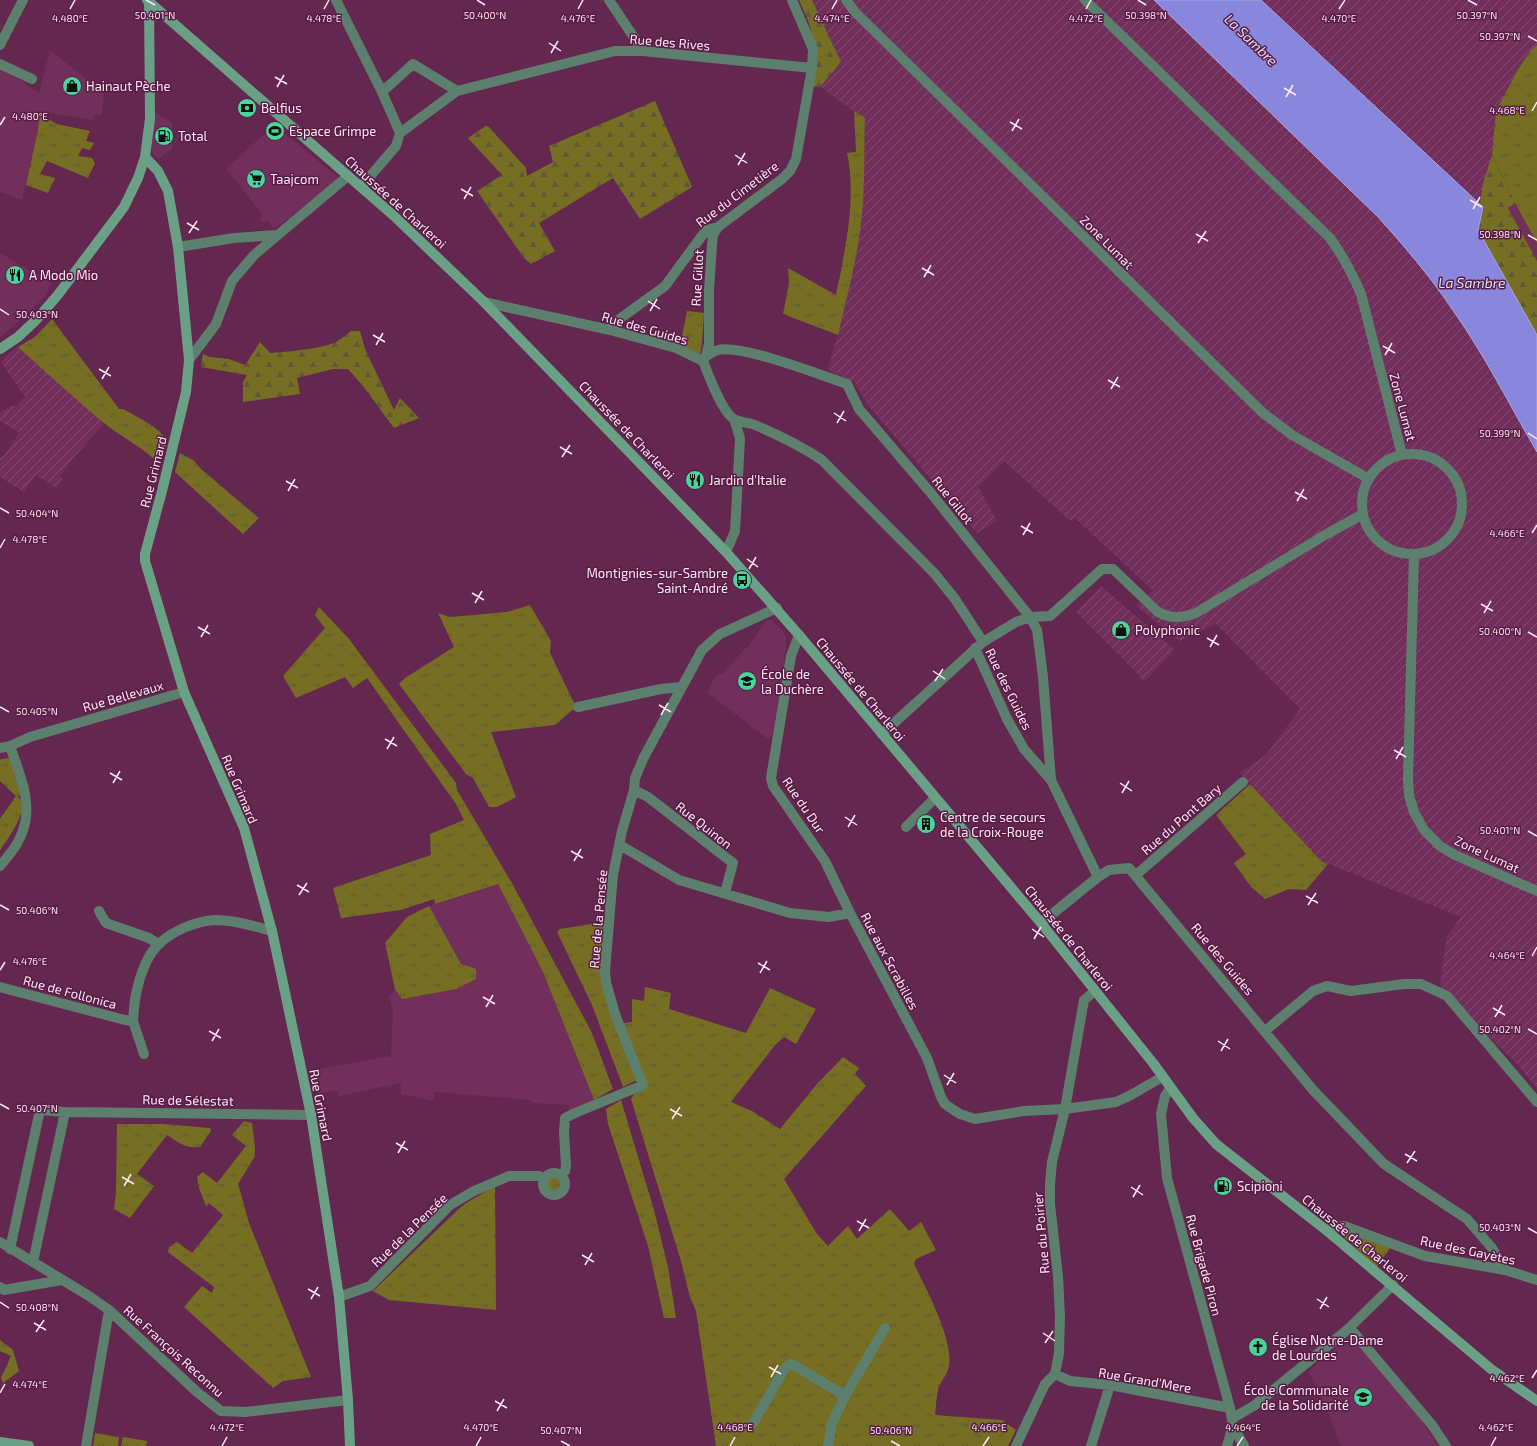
<svg xmlns="http://www.w3.org/2000/svg" width="1537" height="1446" viewBox="0 0 1537 1446" font-family="'Exo 2',sans-serif">
	<style>
		.built { fill: #722f5b }
		.industrial { fill: url(#industrial-furrows) }
		.grass { fill: url(#grass-tufts) }
		.forest { fill: url(#forest-firs) }
		.water { fill: #8887dd; stroke: #aca4e4 }
		.lines { fill: none; stroke-linecap: round; stroke-linejoin: round }
		.street { stroke: #5d7f6e; stroke-width: 10 }
		.secondary { stroke: #6aa086; stroke-width: 10 }
		.ticks { fill: none; stroke: #ffe7f4; stroke-width: 1.5 }
		.labels { text-anchor: middle; stroke-width: 3; stroke-linejoin: round; paint-order: stroke }
		.street-label { font-size: 13px; fill: #ffe7f4; stroke: #581c45 }
		.poi-label { font-size: 13px; fill: #ffe7f4; stroke: #581c45; text-anchor: start }
		.water-label { font-size: 14px; font-style: italic; fill: #dfe0f7; stroke: #581c45 }
		.ticks-label { font-size: 10px; text-anchor: middle; fill: #ffe7f4; stroke: #581c45; stroke-width: 3; stroke-linejoin: round; paint-order: stroke }
	</style>
	<defs>
		<pattern id="industrial-furrows" width="10" height="10" patternUnits="userSpaceOnUse"><rect width="10" height="10" fill="#722f5b"/><path d="M-1 1l2-2M0 10L10 0M9 11l2-2" fill="none" stroke="#874d73"/></pattern>
		<pattern id="grass-tufts" width="24" height="20" patternUnits="userSpaceOnUse"><rect width="24" height="20" fill="#766e22"/><path d="M3 7l-1-3M5 7V3M7 7l1-3M15 17l-1-3M17 17v-4M19 17l1-3" fill="none" stroke="#5f5737"/></pattern>
		<pattern id="forest-firs" width="22" height="20" patternUnits="userSpaceOnUse"><rect width="22" height="20" fill="#766e22"/><path d="M5 1l3.5 6h-7zM16 11l3.5 6h-7z" fill="#5f5737"/></pattern>
	</defs>
	<rect width="100%" height="100%" fill="#64274f"/>
	<path class="built" d="M50,50L104,93L102,115L95,114L93,120L37,111L40,114L38,130L22,200L0,192V66L39,93Z
		M152,110L172,123V149L158,159L152,152Z
		M272,123L340,179L274,229L267,220L263,223L259,218L263,215L226,169L264,134Z
		M1515,203L1537,243V261L1508,208Z
		M0,253L51,283L45,297L0,338Z
		M767,620H772L786,635V646L773,735L768,739L708,693L710,686L718,673L721,675L748,646Z
		M498,884L543,972L594,1100L570,1110L569,1105L531,1103V1100L435,1092L433,1101L401,1094V1083L339,1096L337,1090L317,1094L312,1070L391,1056L393,1013L389,996L395,989L385,943L407,917L429,906Z
		M1351,1335L1416,1411L1438,1446H1341L1328,1413L1309,1371Z"/>
	<path class="industrial" d="M812,0H1155L1378,217L1429,276L1453,310L1472,339L1537,452V1088L1517,1064L1440,988L1446,937L1461,917L1321,861L1240,773L1266,755L1300,709L1216,624L1180,641L1136,606L1142,598L1153,591L1075,518L1070,521L1004,461L978,487L997,521L977,533L868,405L854,382L828,370L844,311L857,246L863,202L865,119L820,87L841,62Z
		M1261,0H1537V45L1531,50L1496,111L1492,155L1483,183L1480,204Z
		M18,347L105,423L74,457L60,476L63,479L56,488L36,475L24,492L0,477V458L5,454L17,436L18,432L0,421V413L10,406H16L25,397L1,362L15,348Z
		M1101,586L1175,650L1144,682L1135,671L1076,612Z"/>
	<path class="grass" d="M1537,45V243L1515,203L1492,155L1496,111L1517,71L1531,50Z
		M854,111L865,118C864,146 865,173 863,201C861,244 848,293 838,335L783,314L789,283L788,268L836,295C845,251 857,198 847,153L856,152Z
		M40,115L57,124L90,131L86,141L94,143L90,150L82,148L78,156L92,158L95,163L88,178L47,161L40,174L55,178L48,193L26,185L38,130Z
		M687,311L704,313L702,344L700,354L680,347Z
		M52,319L119,409H123C132,414 165,430 166,441C167,447 162,454 159,458L154,459C139,445 120,436 104,423C75,399 47,373 18,347L35,337Z
		M180,453L193,460L201,469L259,518L243,534L175,472Z
		M530,605L551,641L550,653L576,707L555,725L491,732L516,797L497,807H489L473,778L466,774L399,684L405,678L454,647L438,613L450,617L507,612Z
		M319,607L349,639L456,783L457,790L513,885L592,1033L613,1089L611,1090L594,1100L543,972L498,884L435,904L434,899L401,910L341,918L333,888L431,855L430,834L464,820L456,804L367,678L353,688L345,677L296,698L283,676L325,628L315,615Z
		M9,758L13,767L21,793L18,797C20,799 21,800 22,802C26,815 6,841 0,851V819L16,796L0,781V760L2,759Z
		M1250,784L1321,861L1328,864L1306,890L1289,889L1265,899L1251,887L1234,863L1246,854L1216,815Z
		M429,906L461,964L476,969V979L456,989L402,999L395,989L385,943L407,917Z
		M604,922L605,937L602,973L619,1024L632,1022V999L644,1001L645,987L671,993L669,1009L746,1033L770,988L816,1009L796,1044L784,1037L775,1045L731,1102L752,1111L780,1129L817,1084L843,1057L859,1068L855,1074L866,1086L784,1179L817,1234L828,1246L848,1226L857,1239L890,1209L909,1231L921,1222L936,1250L916,1259L914,1264C926,1289 953,1338 949,1365C948,1375 940,1381 938,1390C936,1398 936,1407 935,1415L1002,1420L1016,1430L1008,1446H716L696,1311L690,1297L681,1261L631,1099L642,1082L637,1080L623,1087L592,1005L557,932L560,929Z
		M621,1100L654,1210L668,1267L676,1318H664L648,1246L608,1124L606,1109Z
		M244,1121L252,1123L255,1148V1156L238,1184L249,1223L311,1377L283,1381L273,1388L184,1307L202,1286L212,1293L214,1287L168,1252L169,1247L177,1242L192,1253L223,1215L209,1203L206,1206L199,1188L197,1177L203,1172L217,1183L246,1146L232,1135Z
		M117,1124H163L210,1128L211,1131L200,1147C185,1149 178,1142 167,1135L137,1174L154,1186L130,1218L114,1209L116,1192Z
		M543 1184a11 11 0 1 1 22 0a11 11 0 1 1-22 0Z
		M495,1186L496,1310L389,1300L373,1291L463,1205Z
		M1350,1231L1390,1248L1377,1267L1344,1237Z
		M0,1340L13,1350L19,1371L3,1383L1,1378L11,1356L0,1351Z
		M95,1433L119,1437L118,1446H93Z
		M123,1437L147,1441L146,1446H121Z"/>
	<path class="forest" d="M799,0H812L841,62L820,87L810,86L817,58L809,23Z
		M655,101L692,187L640,219L613,178L539,223L555,251L531,264L524,258L477,191L502,175L468,138L487,125L526,168L527,176L553,162L549,146Z
		M1492,155L1515,203L1508,208L1537,261V335L1478,230L1483,207L1480,204L1483,183Z
		M351,331H360L365,349L394,410L400,398L419,418L394,428L363,386L348,369H333L297,378L300,394L243,402V382L247,375L201,367L203,354L210,357L229,359L245,365L260,342L270,353C285,352 322,349 336,342C341,339 346,335 351,331Z"/>
	<path class="water" d="M1154,0H1261L1483,207L1478,230L1537,335V452C1509,404 1484,354 1452,309C1430,276 1404,246 1378,217Z"/>
	<g class="lines">
		<path class="street" d="M336,0L382,92L400,133L396,146L361,187
			M609,0L643,51
			M846,0L855,12L1263,413L1292,435L1369,479
			M1085,0L1330,238C1343,256 1352,273 1361,294L1402,455
			M0,45L23,0
			M0,64L32,79
			M382,92L413,64L457,91
			M400,133L457,91L615,51H643L812,68
			M178,247L234,238L277,235
			M484,302L610,330L676,348L703,361C708,374 722,412 734,419C740,423 748,422 755,425C778,435 801,446 822,460L934,573L955,599L983,642
			M610,330L614,323L665,286L701,237L707,230L718,227L782,179L790,171L796,159L812,68L813,49L792,0
			M706,356C710,354 714,351 718,350C741,344 821,375 847,384L859,409L930,492L1030,617L1037,630L1043,677L1051,780
			M704,359L706,356L709,344V291L712,245L713,235L718,227
			M189,360L216,324L232,281L254,255L348,176
			M1362 504a50 50 0 1 1 100 0a50 50 0 1 1-100 0Z
			M726,552L735,531L737,495L740,438L734,419
			M1414,554L1408,779L1409,795L1414,812L1424,830L1440,846L1455,855L1537,891
			M799,635L791,656L771,778L773,786L825,861L850,913L927,1058L941,1097L945,1104L952,1109L960,1114L975,1119L1024,1111L1065,1109L1116,1102L1131,1095L1162,1077
			M975,648L1007,719L1024,749L1051,780L1098,877L1109,870L1129,868L1314,1091L1384,1164L1467,1219L1492,1248L1505,1270
			M578,707L661,689L681,687
			M882,734L983,642L1016,622L1030,617L1050,616L1102,569H1113L1158,612C1171,619 1182,618 1196,613L1325,535L1363,514
			M0,748L10,746L30,737L184,692
			M634,790L648,797L733,863L725,893
			M906,827L935,798
			M620,845L679,880L790,913L829,917L850,913
			M0,866C9,855 19,844 23,830C33,802 19,773 10,746
			M1136,875L1243,782
			M99,911L106,923L149,938L158,944
			M1041,923L1098,877
			M0,987L125,1020L133,1021C134,1011 134,1000 137,990C140,975 147,955 159,944C172,931 196,921 215,920C234,920 253,926 272,931
			M133,1021L144,1054
			M1265,1031L1313,991L1327,986L1351,991L1404,984H1421L1447,996L1537,1102
			M1170,1089L1165,1096L1161,1114L1167,1178L1230,1408L1233,1426L1244,1446
			M543 1184a11 11 0 1 1 22 0a11 11 0 1 1-22 0Z
			M561,1175L565,1171L566,1166L564,1133L565,1118L575,1113L643,1085L615,1014L606,982L605,971L613,875L622,831L634,790L635,778L644,757L702,650L720,634L777,608
			M1326,1230L1344,1226L1425,1256L1505,1270L1537,1280
			M0,1242L89,1296L109,1310L197,1392L221,1411L245,1412L348,1400
			M10,1249L40,1110L65,1112L311,1115
			M33,1262L65,1112
			M0,1287L4,1290L62,1280
			M339,1297L370,1286L450,1205L474,1191L509,1176H539L544,1179
			M1350,1328L1432,1425L1446,1446
			M1055,1374L1070,1381L1110,1385L1230,1408
			M845,1396L885,1328
			M1233,1418L1255,1405L1347,1330L1393,1285
			M753,1423L785,1368L790,1364L794,1365L845,1396L832,1423L828,1446
			M86,1446L109,1310
			M1016,1446L1045,1384L1055,1374L1059,1353L1060,1316L1058,1276L1050,1204V1184L1052,1162L1065,1109L1084,1000L1095,991
			M1091,1446L1110,1385
			M1227,1446L1233,1426"/>
		<path class="secondary" d="M147,0L394,216L484,302L726,552L799,635L1041,923L1153,1063L1193,1118L1216,1144L1326,1230L1491,1369L1537,1401
			M145,157L158,171L168,191L178,247L189,360L186,392L162,491L145,554V561L184,692L244,828L272,931L311,1115L339,1297L348,1400L350,1446
			M0,349L18,337L36,320L57,296L124,207L138,178L145,157L150,119L149,0
			M0,1442L29,1446"/>
	</g>
	<path class="ticks" d="M146,0L155,5M477,0L485,5M1138,0L1146,5M1468,0L1477,5M70,9L75,0M324,9L329,0M578,9L583,0M832,9L837,0M1086,9L1091,0M1339,9L1345,0M1528,36L1537,41M549,43L561,51M551,53L558,41M275,77L287,84M277,87L284,75M1284,88L1296,95M1286,97L1293,85M1532,111L1537,102M1010,122L1022,129M0,125L5,117M1012,131L1019,119M735,155L747,163M738,165L745,153M461,189L473,196M464,199L471,187M1470,200L1482,207M1473,209L1480,197M187,223L199,230M189,233L197,221M1196,234L1208,241M1528,235L1537,240M1198,243L1206,231M922,268L934,275M924,277L931,265M648,301L660,309M0,309L9,315M650,311L657,299M373,335L385,342M376,345L383,333M1383,346L1395,353M1385,355L1392,343M99,369L111,376M102,379L109,367M1108,380L1120,387M1111,389L1118,377M834,413L846,421M837,423L844,411M1528,433L1537,439M560,447L572,454M562,457L570,445M286,481L298,488M288,491L295,479M1295,492L1307,499M1297,501L1304,489M0,508L9,513M1021,526L1033,533M1532,533L1537,525M1023,535L1030,523M0,548L5,539M747,559L758,567M749,569L756,557M472,593L484,600M475,603L482,591M1481,604L1493,611M1484,613L1491,601M198,627L210,634M1528,632L1537,637M201,637L208,625M1207,638L1219,645M1210,647L1217,635M933,671L945,679M935,681L943,669M659,705L671,712M0,707L9,712M661,715L668,703M385,739L397,746M387,749L394,737M1394,750L1406,757M1396,759L1403,747M110,773L122,780M113,783L120,771M1120,783L1132,791M1122,793L1129,781M845,817L857,825M848,827L855,815M1528,831L1537,836M571,851L583,858M574,861L581,849M297,885L309,892M299,895L307,883M1306,896L1318,903M0,905L9,910M1308,905L1316,893M1032,929L1044,937M1034,939L1041,927M1532,956L1537,947M758,963L770,970M0,970L5,962M760,973L767,961M483,997L495,1004M486,1007L493,995M1493,1008L1505,1015M1495,1017L1502,1005M1528,1029L1537,1034M209,1031L221,1038M212,1041L219,1029M1218,1041L1230,1049M1221,1051L1228,1039M944,1075L956,1083M947,1085L954,1073M0,1104L9,1109M670,1109L682,1116M672,1119L680,1107M396,1143L408,1150M398,1153L405,1141M1405,1154L1417,1161M1407,1163L1415,1151M122,1177L134,1184M124,1186L131,1174M1131,1187L1143,1195M1133,1197L1140,1185M857,1221L869,1228M1528,1228L1537,1233M859,1231L866,1219M582,1255L594,1262M585,1265L592,1253M308,1289L320,1296M311,1299L318,1287M1317,1299L1329,1307M0,1302L9,1308M1320,1309L1327,1297M34,1323L46,1330M36,1332L44,1320M1043,1333L1055,1341M1045,1343L1053,1331M769,1367L781,1374M771,1377L778,1365M1532,1378L1537,1370M0,1393L5,1384M495,1401L507,1408M497,1411L504,1399M561,1441L570,1446M891,1441L900,1446M222,1446L227,1437M476,1446L481,1437M730,1446L735,1437M983,1446L989,1437M1237,1446L1243,1437M1491,1446L1496,1437"/>
	<defs>
		<symbol id="shop-disc" viewBox="-11 -11 22 22"><circle r="9.5" fill="#49d49c" stroke="#581c45"/><path d="M-5-2.5h2.3a2.7 3.5 0 0 1 5.4 0H5L5.5 6h-11ZM-1.5-2.5h3a1.5 2.3 0 0 0-3 0Z" fill="#111"/></symbol>
		<symbol id="bank-disc" viewBox="-11 -11 22 22"><circle r="9.5" fill="#49d49c" stroke="#581c45"/><path d="M-6-4H6V4H-6ZM0-2.3a2.3 2.3 0 1 0 0 4.6a2.3 2.3 0 1 0 0-4.6Z" fill="#111"/></symbol>
		<symbol id="stadium-disc" viewBox="-11 -11 22 22"><circle r="9.5" fill="#49d49c" stroke="#581c45"/><path d="M0-5a6.5 5 0 1 0 0 10a6.5 5 0 1 0 0-10ZM-3.5-1.8h7v3.6h-7Z" fill="#111"/></symbol>
		<symbol id="fuel-disc" viewBox="-11 -11 22 22"><circle r="9.5" fill="#49d49c" stroke="#581c45"/><path d="M-5.5-6h7V0h2V4h1.3V-2.5L3-4.5l.8-.8L6-3V5H2.5V1h-1V6h-7ZM-4.2-4.7v3.2H.2V-4.7Z" fill="#111"/></symbol>
		<symbol id="supermarket-disc" viewBox="-11 -11 22 22"><circle r="9.5" fill="#49d49c" stroke="#581c45"/><path d="M-6-5.5h2.5l.6 2H6L4.5 2H-2.5L-4.4-4H-6ZM-1.5 3.2a1.3 1.3 0 1 0 .1 0ZM3 3.2a1.3 1.3 0 1 0 .1 0Z" fill="#111"/></symbol>
		<symbol id="restaurant-disc" viewBox="-11 -11 22 22"><circle r="9.5" fill="#49d49c" stroke="#581c45"/><path d="M-5-6h1v4h1v-4h1v4h1v-4h1v5L-1.5 .5V6h-2V.5L-5-1ZM5-6V6H3V1.5H1.5Q1.5-4 5-6Z" fill="#111"/></symbol>
		<symbol id="bus-disc" viewBox="-11 -11 22 22"><circle r="9.5" fill="#49d49c" stroke="#581c45"/><path d="M-5-6H5V4H4V6H2V4H-2V6H-4V4H-5ZM-3.5-4V0h7V-4ZM-3.5 1.2v1.5H-2V1.2ZM2 1.2v1.5H3.5V1.2Z" fill="#111"/></symbol>
		<symbol id="school-disc" viewBox="-11 -11 22 22"><circle r="9.5" fill="#49d49c" stroke="#581c45"/><path d="M0-5L7-2L0 1L-7-2ZM-4 1L0 2.5L4 1V4Q0 6-4 4Z" fill="#111"/></symbol>
		<symbol id="building-disc" viewBox="-11 -11 22 22"><circle r="9.5" fill="#49d49c" stroke="#581c45"/><path d="M-4-6H4V6H1V3H-1V6H-4ZM-2.5-4.3h1.7v1.8h-1.7ZM.8-4.3h1.7v1.8H.8ZM-2.5-1h1.7V.8h-1.7ZM.8-1h1.7V.8H.8Z" fill="#111"/></symbol>
		<symbol id="church-disc" viewBox="-11 -11 22 22"><circle r="9.5" fill="#49d49c" stroke="#581c45"/><path d="M-1.2-6h2.4v3.5h3.3v2.4h-3.3V6h-2.4V-.1h-3.3v-2.4h3.3Z" fill="#111"/></symbol>
	</defs>
	<g fill-rule="evenodd">
		<use href="#shop-disc" x="61" y="75" width="22" height="22"/>
		<use href="#bank-disc" x="236" y="97" width="22" height="22"/>
		<use href="#stadium-disc" x="264" y="120" width="22" height="22"/>
		<use href="#fuel-disc" x="153" y="125" width="22" height="22"/>
		<use href="#supermarket-disc" x="245" y="168" width="22" height="22"/>
		<use href="#restaurant-disc" x="4" y="264" width="22" height="22"/>
		<use href="#restaurant-disc" x="684" y="469" width="22" height="22"/>
		<use href="#bus-disc" x="731" y="569" width="22" height="22"/>
		<use href="#shop-disc" x="1110" y="619" width="22" height="22"/>
		<use href="#school-disc" x="736" y="670" width="22" height="22"/>
		<use href="#building-disc" x="915" y="813" width="22" height="22"/>
		<use href="#fuel-disc" x="1212" y="1175" width="22" height="22"/>
		<use href="#church-disc" x="1247" y="1336" width="22" height="22"/>
		<use href="#school-disc" x="1352" y="1386" width="22" height="22"/>
	</g>
	<g class="labels">
		<g class="street-label">
			<text transform="translate(670 42) rotate(5)" y="5">Rue des Rives</text>
			<text transform="translate(737 194) rotate(-37)" y="5">Rue du Cimetière</text>
			<text transform="translate(396 202) rotate(42)" y="5">Chaussée de Charleroi</text>
			<text transform="translate(1107 242) rotate(45)" y="5">Zone Lumat</text>
			<text transform="translate(697 278) rotate(-87)" y="5">Rue Gillot</text>
			<text transform="translate(645 328) rotate(16)" y="5">Rue des Guides</text>
			<text transform="translate(1403 407) rotate(75)" y="5">Zone Lumat</text>
			<text transform="translate(627 430) rotate(46)" y="5">Chaussée de Charleroi</text>
			<text transform="translate(153 472) rotate(-76)" y="5">Rue Grimard</text>
			<text transform="translate(953 500) rotate(51)" y="5">Rue Gillot</text>
			<text transform="translate(861 689) rotate(50)" y="5">Chaussée de Charleroi</text>
			<text transform="translate(1009 689) rotate(64)" y="5">Rue des Guides</text>
			<text transform="translate(123 696) rotate(-16)" y="5">Rue Bellevaux</text>
			<text transform="translate(240 789) rotate(67)" y="5">Rue Grimard</text>
			<text transform="translate(804 805) rotate(56)" y="5">Rue du Dur</text>
			<text transform="translate(1181 819) rotate(-41)" y="5">Rue du Pont Bary</text>
			<text transform="translate(704 825) rotate(38)" y="5">Rue Quinon</text>
			<text transform="translate(1487 854) rotate(25)" y="5">Zone Lumat</text>
			<text transform="translate(598 919) rotate(-85)" y="5">Rue de la Pensée</text>
			<text transform="translate(1069 938) rotate(51)" y="5">Chaussée de Charleroi</text>
			<text transform="translate(1223 959) rotate(50)" y="5">Rue des Guides</text>
			<text transform="translate(890 961) rotate(62)" y="5">Rue aux Scrabilles</text>
			<text transform="translate(70 992) rotate(15)" y="5">Rue de Follonica</text>
			<text transform="translate(188 1100) rotate(1)" y="5">Rue de Sélestat</text>
			<text transform="translate(321 1105) rotate(79)" y="5">Rue Grimard</text>
			<text transform="translate(409 1230) rotate(-44)" y="5">Rue de la Pensée</text>
			<text transform="translate(1041 1233) rotate(-95)" y="5">Rue du Poirier</text>
			<text transform="translate(1355 1238) rotate(39)" y="5">Chaussée de Charleroi</text>
			<text transform="translate(1468 1250) rotate(12)" y="5">Rue des Gayètes</text>
			<text transform="translate(1204 1265) rotate(75)" y="5">Rue Brigade Piron</text>
			<text transform="translate(174 1351) rotate(42)" y="5">Rue François Reconnu</text>
			<text transform="translate(1145 1380) rotate(10)" y="5">Rue Grand'Mere</text>
		</g>
		<g class="poi-label">
			<text x="86" y="91">Hainaut Pèche</text>
			<text x="261" y="113">Belfius</text>
			<text x="289" y="136">Espace Grimpe</text>
			<text x="178" y="141">Total</text>
			<text x="270" y="184">Taajcom</text>
			<text x="29" y="280">A Modo Mio</text>
			<text x="709" y="485">Jardin d'Italie</text>
			<text x="728" y="578" text-anchor="end">Montignies-sur-Sambre<tspan x="728" dy="15">Saint-André</tspan></text>
			<text x="1135" y="635">Polyphonic</text>
			<text x="761" y="679">École de<tspan x="761" dy="15">la Duchère</tspan></text>
			<text x="940" y="822">Centre de secours<tspan x="940" dy="15">de la Croix-Rouge</tspan></text>
			<text x="1237" y="1191">Scipioni</text>
			<text x="1272" y="1345">Église Notre-Dame<tspan x="1272" dy="15">de Lourdes</tspan></text>
			<text x="1349" y="1395" text-anchor="end">École Communale<tspan x="1349" dy="15">de la Solidarité</tspan></text>
		</g>
		<g class="water-label">
			<text transform="translate(1251 40) rotate(44)" y="5">La Sambre</text>
			<text x="1472" y="288">La Sambre</text>
		</g>
	</g>
	<g class="ticks-label">
		<text x="1477" y="19">50.397°N</text>
		<text x="1146" y="19">50.398°N</text>
		<text x="155" y="19">50.401°N</text>
		<text x="485" y="19">50.400°N</text>
		<text x="324" y="22">4.478°E</text>
		<text x="1086" y="22">4.472°E</text>
		<text x="70" y="22">4.480°E</text>
		<text x="578" y="22">4.476°E</text>
		<text x="832" y="22">4.474°E</text>
		<text x="1339" y="22">4.470°E</text>
		<text x="1500" y="40">50.397°N</text>
		<text x="1507" y="114">4.468°E</text>
		<text x="30" y="120">4.480°E</text>
		<text x="1500" y="238">50.398°N</text>
		<text x="37" y="318">50.403°N</text>
		<text x="1500" y="437">50.399°N</text>
		<text x="37" y="517">50.404°N</text>
		<text x="1507" y="537">4.466°E</text>
		<text x="30" y="543">4.478°E</text>
		<text x="1500" y="635">50.400°N</text>
		<text x="37" y="715">50.405°N</text>
		<text x="1500" y="834">50.401°N</text>
		<text x="37" y="914">50.406°N</text>
		<text x="1507" y="959">4.464°E</text>
		<text x="30" y="965">4.476°E</text>
		<text x="1500" y="1033">50.402°N</text>
		<text x="37" y="1112">50.407°N</text>
		<text x="1500" y="1231">50.403°N</text>
		<text x="37" y="1311">50.408°N</text>
		<text x="1507" y="1382">4.462°E</text>
		<text x="30" y="1388">4.474°E</text>
		<text x="227" y="1431">4.472°E</text>
		<text x="481" y="1431">4.470°E</text>
		<text x="735" y="1431">4.468°E</text>
		<text x="989" y="1431">4.466°E</text>
		<text x="1243" y="1431">4.464°E</text>
		<text x="1496" y="1431">4.462°E</text>
		<text x="561" y="1434">50.407°N</text>
		<text x="891" y="1434">50.406°N</text>
	</g>
</svg>
